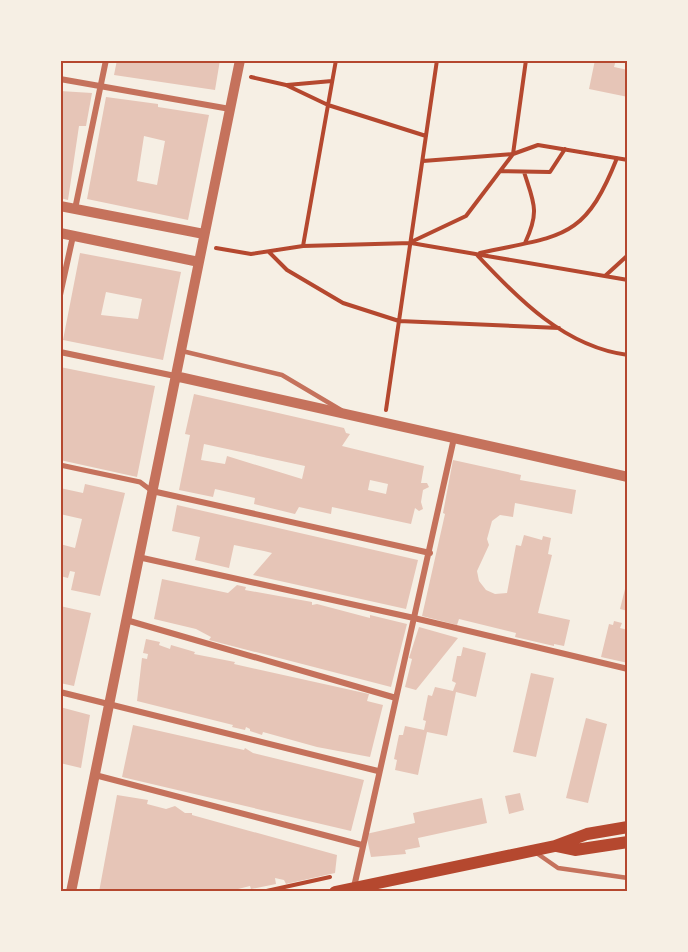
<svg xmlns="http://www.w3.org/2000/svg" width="688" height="952" viewBox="0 0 688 952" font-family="'Work Sans',sans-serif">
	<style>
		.building { fill: #e6c5b7; fill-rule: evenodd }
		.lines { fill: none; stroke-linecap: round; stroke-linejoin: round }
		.path { stroke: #b5482f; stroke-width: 4 }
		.service { stroke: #c5725c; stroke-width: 4.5 }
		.pedestrian { stroke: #c5725c; stroke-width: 5 }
		.minor { stroke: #c5725c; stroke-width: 6 }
		.tertiary { stroke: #c5725c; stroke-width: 10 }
		.secondary { stroke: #b5482f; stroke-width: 12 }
		.neatline { fill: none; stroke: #b5482f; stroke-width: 2 }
	</style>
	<rect width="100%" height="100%" fill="#f6efe4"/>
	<path class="building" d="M117,60H220L215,90L114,75Z
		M595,60H616L614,67L628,70V97L589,89Z
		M60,91L92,93L86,126H79L68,200L60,198Z
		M106,97L158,104V107L209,115L188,220L87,199ZM144,136L165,141L157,185L137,181Z
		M80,253L181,272L163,360L63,340ZM106,292L142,299L138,319L101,315Z
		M60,367L155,386L137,477L60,460Z
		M194,394L344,428L346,433L350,434L342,446L424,466L421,483H427L429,487L423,490L421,502L423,509L419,511L415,508L411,524L332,507L331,514L299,507L295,514L254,504L255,498L215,489L213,497L179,490L190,435L185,434ZM204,444L305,466L302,479L227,456L225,464L201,460ZM370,480L388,484L386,494L368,490Z
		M453,460L521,475L520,480L576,490L572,514L515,503L513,517L500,515L492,521L487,539L489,545L477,571L479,581L486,590L495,594L507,593L516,545L521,546L524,535L542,540L543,536L551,538L548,554L552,555L538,613L570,620L564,646L554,644V646L515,637L516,633L459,619L457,625L422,616L445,514L443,513Z
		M85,484L125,493L100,596L71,590L75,572L70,571L68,578L60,576V544L75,548L82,519L60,514V488L83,493Z
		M177,505L418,560L406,609L253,575L272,553L264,551L234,545L229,568L195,560L200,537L172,531Z
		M162,579L228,593L237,585L246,587L245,590L312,602V605L317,604L370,618V615L407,624L391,687L209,640L211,637L196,629L154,619Z
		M626,585H628V611L620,609Z
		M60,606L91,613L74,686L60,683Z
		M614,621L622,623L620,628L628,630V663L601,657L609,624L613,625Z
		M419,627L458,638L416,690L405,687L412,659L409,658Z
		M146,639L160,642L159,645L170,649L171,645L195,652L194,654L235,662L234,664L369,694L367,701L383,705L370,757L317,747L263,732L262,735L250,731V729L246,727L245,730L232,727L233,725L137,701L142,658L147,659L148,654L143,653Z
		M463,647L486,653L476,697L456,692L447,736L427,732L418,775L395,770L397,760L394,759L399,735H403L405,726L424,730L426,721L423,720L428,695L432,696L435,687L453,691L456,683L452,681L457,656H461Z
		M531,673L554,678L536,757L513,752Z
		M60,707L90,715L81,768L60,763Z
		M586,718L607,724L588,803L566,798Z
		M133,725L244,750L245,748L253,753L364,780L351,831L122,777Z
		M520,793L524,810L509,814L505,796Z
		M117,795L148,800L147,804L166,809L175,806L185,813H192V815L337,855L335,873L286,884L284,880L275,878L276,884L251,889L250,886L238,889L239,892H99Z
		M482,798L487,823L418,838L420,847L405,850L406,854L371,857L366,834L415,823L413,813Z"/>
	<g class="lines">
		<path class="path" d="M251,77L286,85L328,105L426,136
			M287,85L332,81
			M423,161L513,154L538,145L628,160
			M501,171L550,172L565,149
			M524,172C534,203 540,211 525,243
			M411,242L466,216L513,154L526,60
			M303,246L336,60
			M216,248L251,254L303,246L411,243L628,280
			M269,252L287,270L343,303L399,321L559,328
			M480,253C561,235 584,242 617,158
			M477,255C518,299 565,347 628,355
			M605,276L628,255
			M386,410L437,60
			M262,892L330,877"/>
		<path class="service" d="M182,351L282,375L341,410
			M535,852L558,868L628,878"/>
		<path class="pedestrian" d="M60,465L140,482L152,491"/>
		<path class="minor" d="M60,79L230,109
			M75,209L106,60
			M60,295L73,236
			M60,352L175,376
			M152,491L430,553
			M138,557L414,618L628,669
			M126,620L396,698
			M60,692L378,771
			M95,775L362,845
			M354,887L454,438"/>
		<path class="tertiary" d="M60,206L204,234
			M60,233L199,262
			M175,376L628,477
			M71,892L240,60"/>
		<path class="secondary" d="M556,846L575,850L628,842
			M335,892L555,846L587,834L628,827"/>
	</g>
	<rect width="688" height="952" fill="none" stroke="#f6efe4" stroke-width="123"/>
	<rect x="62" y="62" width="564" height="828" class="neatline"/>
</svg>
